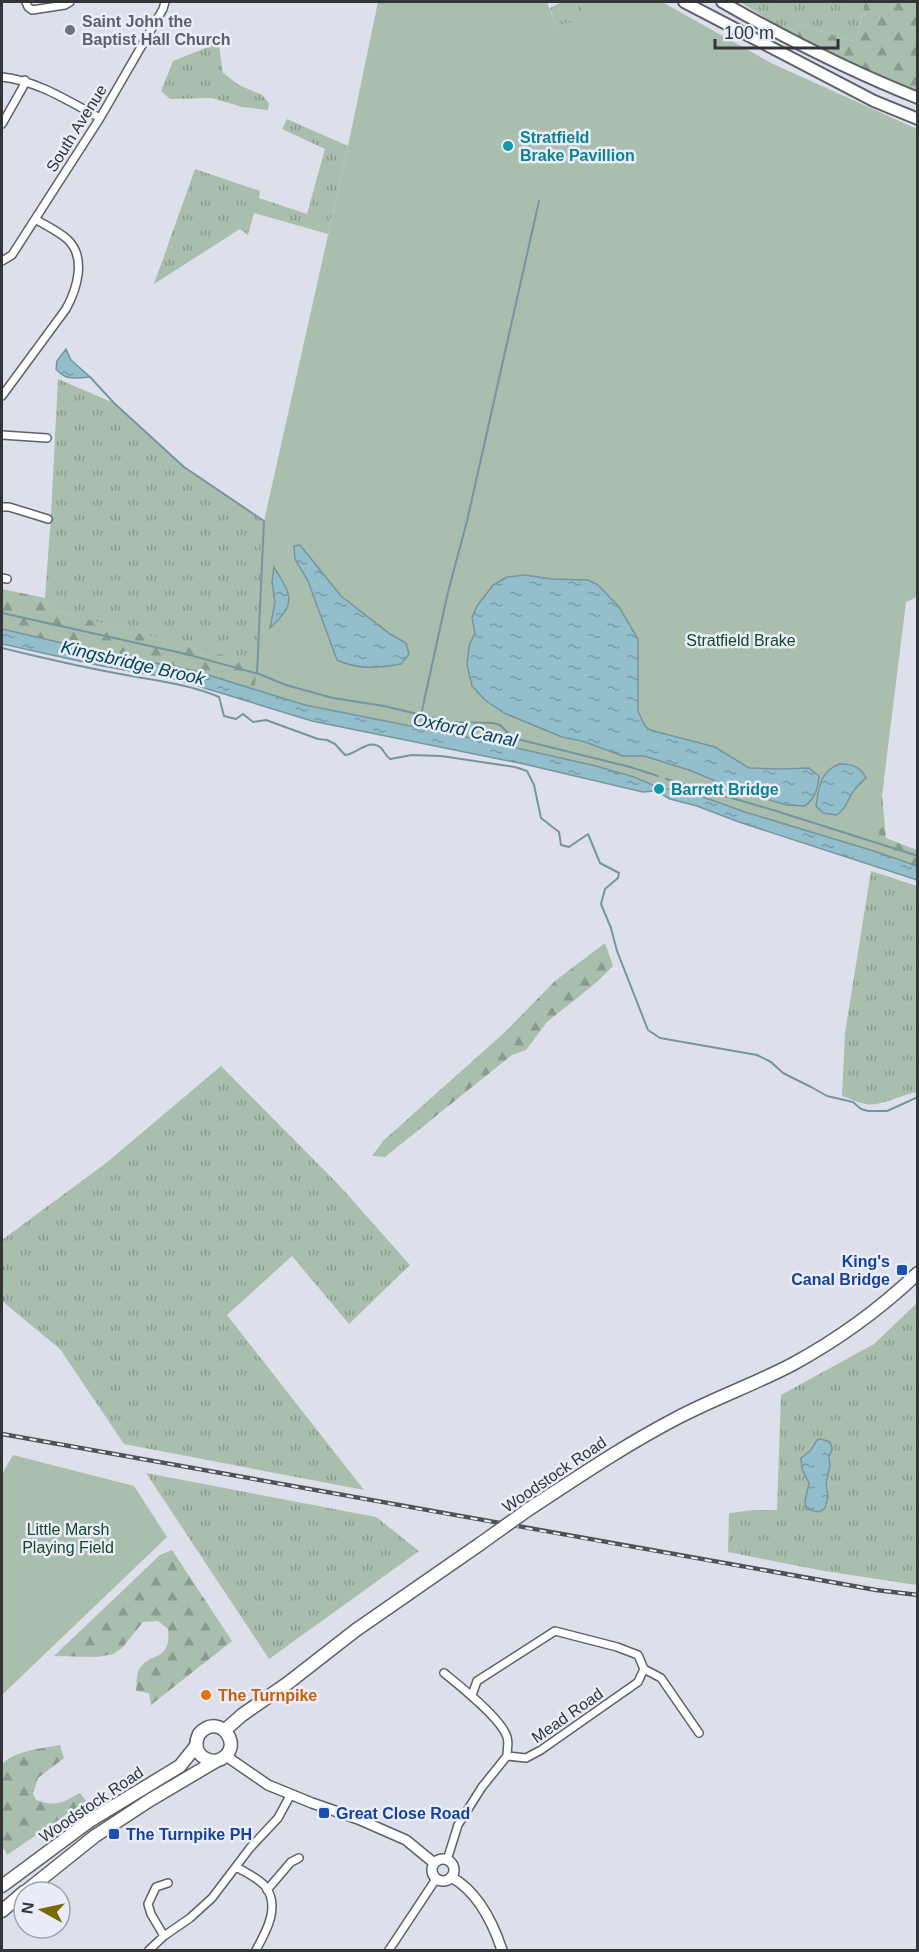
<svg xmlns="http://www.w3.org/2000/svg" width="919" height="1952" viewBox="0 0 919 1952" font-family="Arial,sans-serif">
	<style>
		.grass { fill: url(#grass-tufts); fill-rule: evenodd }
		.forest { fill: url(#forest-firs) }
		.park { fill: #a9bead }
		.water { fill: url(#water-ripples); stroke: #7695a0; stroke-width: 1.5 }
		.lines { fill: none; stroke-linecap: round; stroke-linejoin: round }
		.stream { stroke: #7695a0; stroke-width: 2 }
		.minor-casing { stroke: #5e6169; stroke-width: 10 }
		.tertiary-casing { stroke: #5e6169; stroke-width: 12 }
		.primary-casing { stroke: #5e6169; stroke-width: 14 }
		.trunk-casing { stroke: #5e6169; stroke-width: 15 }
		.minor { stroke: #fff; stroke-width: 7 }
		.tertiary { stroke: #fff; stroke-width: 9 }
		.primary { stroke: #fff; stroke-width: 10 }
		.trunk { stroke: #fff; stroke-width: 12 }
		.rail-casing { stroke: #4f5256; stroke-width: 4.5 }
		.rail { stroke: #eaedf7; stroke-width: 2; stroke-dasharray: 7; stroke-linecap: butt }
		.trunk-bridge-casing { stroke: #5e6169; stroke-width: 15; stroke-linecap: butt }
		.trunk-bridge { stroke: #fff; stroke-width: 12 }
		.worship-dot { fill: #6b7280; stroke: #eaedf7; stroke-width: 2 }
		.culture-dot { fill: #0f9aa8; stroke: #eaedf7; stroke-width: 2 }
		.transit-dot { fill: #1a4fb4; stroke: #eaedf7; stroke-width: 2 }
		.food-dot { fill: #e8710a; stroke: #eaedf7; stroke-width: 2 }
		.labels { text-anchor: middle; stroke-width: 5; stroke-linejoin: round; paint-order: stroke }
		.worship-label { font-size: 16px; font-weight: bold; fill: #5b616d; stroke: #eaedf7; text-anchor: start }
		.street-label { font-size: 16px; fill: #323437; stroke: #eaedf7 }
		.culture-label { font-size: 16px; font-weight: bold; fill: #0d838f; stroke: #eaedf7; text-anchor: start }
		.park-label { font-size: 16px; fill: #144826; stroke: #eaedf7 }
		.transit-label { font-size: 16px; font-weight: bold; fill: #164399; stroke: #eaedf7; text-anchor: start }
		.food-label { font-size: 16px; font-weight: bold; fill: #c56008; stroke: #eaedf7; text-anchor: start }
		.water-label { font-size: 18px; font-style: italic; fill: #024555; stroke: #eaedf7 }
	</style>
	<defs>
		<pattern id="grass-tufts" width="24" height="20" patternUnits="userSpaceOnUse" patternTransform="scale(1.5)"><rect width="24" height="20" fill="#a9bead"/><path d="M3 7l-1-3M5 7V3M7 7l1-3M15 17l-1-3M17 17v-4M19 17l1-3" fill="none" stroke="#8a9b8e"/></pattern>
		<pattern id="forest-firs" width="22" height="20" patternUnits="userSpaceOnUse" patternTransform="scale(1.5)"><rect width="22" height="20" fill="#a9bead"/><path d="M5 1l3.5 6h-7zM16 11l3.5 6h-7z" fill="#8a9b8e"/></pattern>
		<pattern id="water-ripples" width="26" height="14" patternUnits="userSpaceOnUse" patternTransform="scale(1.5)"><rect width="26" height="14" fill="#93bfcd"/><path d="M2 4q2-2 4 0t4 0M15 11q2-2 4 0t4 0" fill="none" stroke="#799ca7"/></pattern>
	</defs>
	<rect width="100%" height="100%" fill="#dde0ea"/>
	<path class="grass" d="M562,2H662L690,18L422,709L51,610L45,598L51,515L58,379L114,403L184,467L264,521L579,22L556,25L550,8Z
		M740,2H865L856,42L798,24L791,34Z
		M213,39H218L223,73L239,85L262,95L269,103L268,110L242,107L212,98L170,99L161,91L173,61L208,47Z
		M287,119L348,146L328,234L254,213L248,235L240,229L154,284L195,169L260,191L259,198L307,214L325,149L282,129Z
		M871,871L917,886L918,1092C901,1094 882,1107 865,1104C857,1102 849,1098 842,1096L845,1033Z
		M221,1066L338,1184L410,1265L349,1324L292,1256L227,1315L364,1490L124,1444L60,1349L2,1301V1240L106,1163Z
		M917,1303V1585L824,1571L728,1552L729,1513L753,1510H777L781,1395L874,1344ZM813,1444L832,1448L826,1483L828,1489L819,1512L806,1508L805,1501L809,1484L804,1456L810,1451Z
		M146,1473L376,1517L419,1551L269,1659Z"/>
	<path class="forest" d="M865,2H917V93L823,51L791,34L798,24L856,42Z
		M2,589L45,598L51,610L257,664L884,781L882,795L886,838L917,850V866L877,852L745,812L433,730L305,705L194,671L105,653L2,629Z
		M605,943L613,966L597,982L547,1022L526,1050L512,1055L385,1157L372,1156L384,1140L504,1033L555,981Z
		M172,1550L232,1641L151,1705L149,1693L136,1691C137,1686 136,1677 138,1672C147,1650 172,1664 168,1629L158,1621L143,1622L122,1648L113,1654L97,1657L54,1656L160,1555Z
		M60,1745L64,1758L38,1778L33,1794L36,1800C57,1807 61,1803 80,1793L86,1801L7,1855L2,1845V1765C11,1751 44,1748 60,1745Z"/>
	<path class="park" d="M378,2H547L556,25L579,21L583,2H662L771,63L917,129V597L906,602L882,795L877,852L745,812L692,793L654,787L634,777L596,766L481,740L305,705L255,689L264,521L348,146Z
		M13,1455L134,1486L167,1537L2,1695V1474Z"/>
	<path class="water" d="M66,349L71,360L90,377C76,378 66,381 56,369L57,361Z
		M300,545L341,596L390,634L406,643L409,654L401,664C378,668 358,670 337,660L308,581L295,559L294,546Z
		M274,567C292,597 297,602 270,628L275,602L272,582Z
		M525,575L551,579L588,580L598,585L619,607L638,639V711L645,726L650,730L715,747L749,768L782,769L809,768L819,776C818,789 815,798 805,806L787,805L742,792L689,770L644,756H623L582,741L562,737L504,713L485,700L472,686L467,665L469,646L475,633L472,618L477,606L493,585L507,577Z
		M2,629L105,653L195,671L305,705L481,740L596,766L634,777L662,789H674L692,793L745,812L877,852L917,866V880L739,822L697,806L670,799L660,793L654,791L643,792L524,764L312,721L175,679L97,665L2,644Z
		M839,764C852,764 860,766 866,778C862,782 858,785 855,789C847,799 848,807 837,815L823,813L816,806C819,787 820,772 839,764Z
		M821,1439L830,1442L832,1448L829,1458L830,1465L826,1483L828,1497L825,1508L819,1512L806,1509L805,1501L809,1483L802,1469L801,1458L810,1451L817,1440Z"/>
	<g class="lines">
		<path class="stream" d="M90,377L114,403L184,467L264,521L257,673
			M2,613L186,654L259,674L286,685L333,698L384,706L451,722L493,723L500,725L513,738L630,767L658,776
			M2,648C39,657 77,666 115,673C149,680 187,683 219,697L224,716L236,719L243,714L253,722L266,720L318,739L327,740L335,744L345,755C356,755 369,737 381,748C384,751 386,756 390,759L412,755L441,756L515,767L527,771L534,785L541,818L559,832L561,845L569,847L588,834L600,863L619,873L618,878L605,889L601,904L611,928L617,951L648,1030L660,1038L757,1055L771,1062L783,1073L811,1087L827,1096L853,1102L861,1109L868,1111H887L918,1097
			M421,715L448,592L467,521L539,201
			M666,779L773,810L918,856"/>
		<defs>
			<path id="minor" d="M26,2L28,7L32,10L65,5L70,2
				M2,77C38,81 68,101 100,118
				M2,124L23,87L25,80
				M2,261L12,255L100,118L163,9L165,2
				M2,396L66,309C77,289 87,257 67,239C58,231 45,225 35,219
				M2,435L47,438
				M2,507H9L48,519
				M2,578L7,579
				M444,1673C460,1686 501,1718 507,1737C509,1743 507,1749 507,1756
				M472,1695L477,1681L555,1631L617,1647L638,1655L644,1669L661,1678L699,1733
				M507,1756L526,1758L541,1750L638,1682L644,1669
				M447,1860L458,1825L482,1787L507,1756
				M237,1867C246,1873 258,1878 265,1886C281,1906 266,1932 256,1950
				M267,1890L291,1862L299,1858
				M164,1936L151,1914L148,1904L156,1887L168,1883
				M149,1950L164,1936L190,1918L212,1898L250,1848L278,1818L291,1794
				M389,1950L436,1879"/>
			<path id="tertiary" d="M226,1756L268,1785L312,1803L358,1819L406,1840L434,1863
				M432 1870a11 11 0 1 1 22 0a11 11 0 1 1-22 0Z
				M451,1877C477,1891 493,1923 502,1950"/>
			<path id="primary" d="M684,2L874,101L918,119
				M722,2C785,38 850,71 918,98"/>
			<path id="trunk" d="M529,1509C578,1477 625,1445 677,1418C715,1398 755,1384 793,1364C839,1339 880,1309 918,1273
				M225,1730L242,1715L288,1683L356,1630L480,1544
				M2,1886L91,1820L180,1766L196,1746
				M25,1892L95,1836L150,1800L216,1761C248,1752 221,1709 199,1734C192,1749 200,1760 216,1761
				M2,1911L24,1892"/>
		</defs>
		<use href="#minor" class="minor-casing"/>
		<use href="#tertiary" class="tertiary-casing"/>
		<use href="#primary" class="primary-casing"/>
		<use href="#trunk" class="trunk-casing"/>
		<use href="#minor" class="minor"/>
		<use href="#tertiary" class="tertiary"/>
		<use href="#primary" class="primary"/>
		<use href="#trunk" class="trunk"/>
		<defs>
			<path id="rail" d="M2,1434C293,1486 584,1539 876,1590L918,1595"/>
		</defs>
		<use href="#rail" class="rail-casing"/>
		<use href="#rail" class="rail"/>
		<defs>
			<path id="trunk-bridge" d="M480,1544L529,1509"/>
		</defs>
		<use href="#trunk-bridge" class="trunk-bridge-casing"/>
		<use href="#trunk-bridge" class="trunk-bridge"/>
	</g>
	<circle class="worship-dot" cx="70" cy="30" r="6"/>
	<g class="culture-dot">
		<circle cx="508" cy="146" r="6"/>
		<circle cx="659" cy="789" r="6"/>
	</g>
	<g class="transit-dot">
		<rect x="896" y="1264" width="12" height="12" rx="3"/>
		<rect x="318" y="1807" width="12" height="12" rx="3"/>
		<rect x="108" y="1828" width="12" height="12" rx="3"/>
	</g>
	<circle class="food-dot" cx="206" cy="1695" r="6"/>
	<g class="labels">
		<g class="worship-label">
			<text x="82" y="27">Saint John the<tspan x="82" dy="18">Baptist Hall Church</tspan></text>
		</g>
		<g class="street-label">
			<text transform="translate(76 128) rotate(-58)" y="6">South Avenue</text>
			<text transform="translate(554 1474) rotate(-34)" y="6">Woodstock Road</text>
			<text transform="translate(567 1715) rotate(-35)" y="6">Mead Road</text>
			<text transform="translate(91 1804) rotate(-34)" y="6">Woodstock Road</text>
		</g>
		<g class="culture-label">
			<text x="520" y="143">Stratfield<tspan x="520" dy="18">Brake Pavillion</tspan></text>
			<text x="671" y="795">Barrett Bridge</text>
		</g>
		<g class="park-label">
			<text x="741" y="646">Stratfield Brake</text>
			<text x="68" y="1535">Little Marsh<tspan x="68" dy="18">Playing Field</tspan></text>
		</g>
		<g class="transit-label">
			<text x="890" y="1267" text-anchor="end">King's<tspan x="890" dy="18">Canal Bridge</tspan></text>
			<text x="336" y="1819">Great Close Road</text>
			<text x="126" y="1840">The Turnpike PH</text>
		</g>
		<g class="food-label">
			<text x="218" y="1701">The Turnpike</text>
		</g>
		<g class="water-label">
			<text transform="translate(133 663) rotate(13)" y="6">Kingsbridge Brook</text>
			<text transform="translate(465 730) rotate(12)" y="6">Oxford Canal</text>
		</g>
	</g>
	<rect width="919" height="1952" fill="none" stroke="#323437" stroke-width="6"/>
	<g transform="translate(42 1910) rotate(278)"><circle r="28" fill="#eaedf7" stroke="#a0a3aa" stroke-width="1.5"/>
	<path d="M0-4.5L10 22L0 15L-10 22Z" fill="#776b03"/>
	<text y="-9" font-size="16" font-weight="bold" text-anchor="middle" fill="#323437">N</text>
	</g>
	<path d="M715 39v9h123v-9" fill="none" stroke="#323437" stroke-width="3"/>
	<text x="724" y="39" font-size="18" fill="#323437" stroke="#eaedf7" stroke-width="4.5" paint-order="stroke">100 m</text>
</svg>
